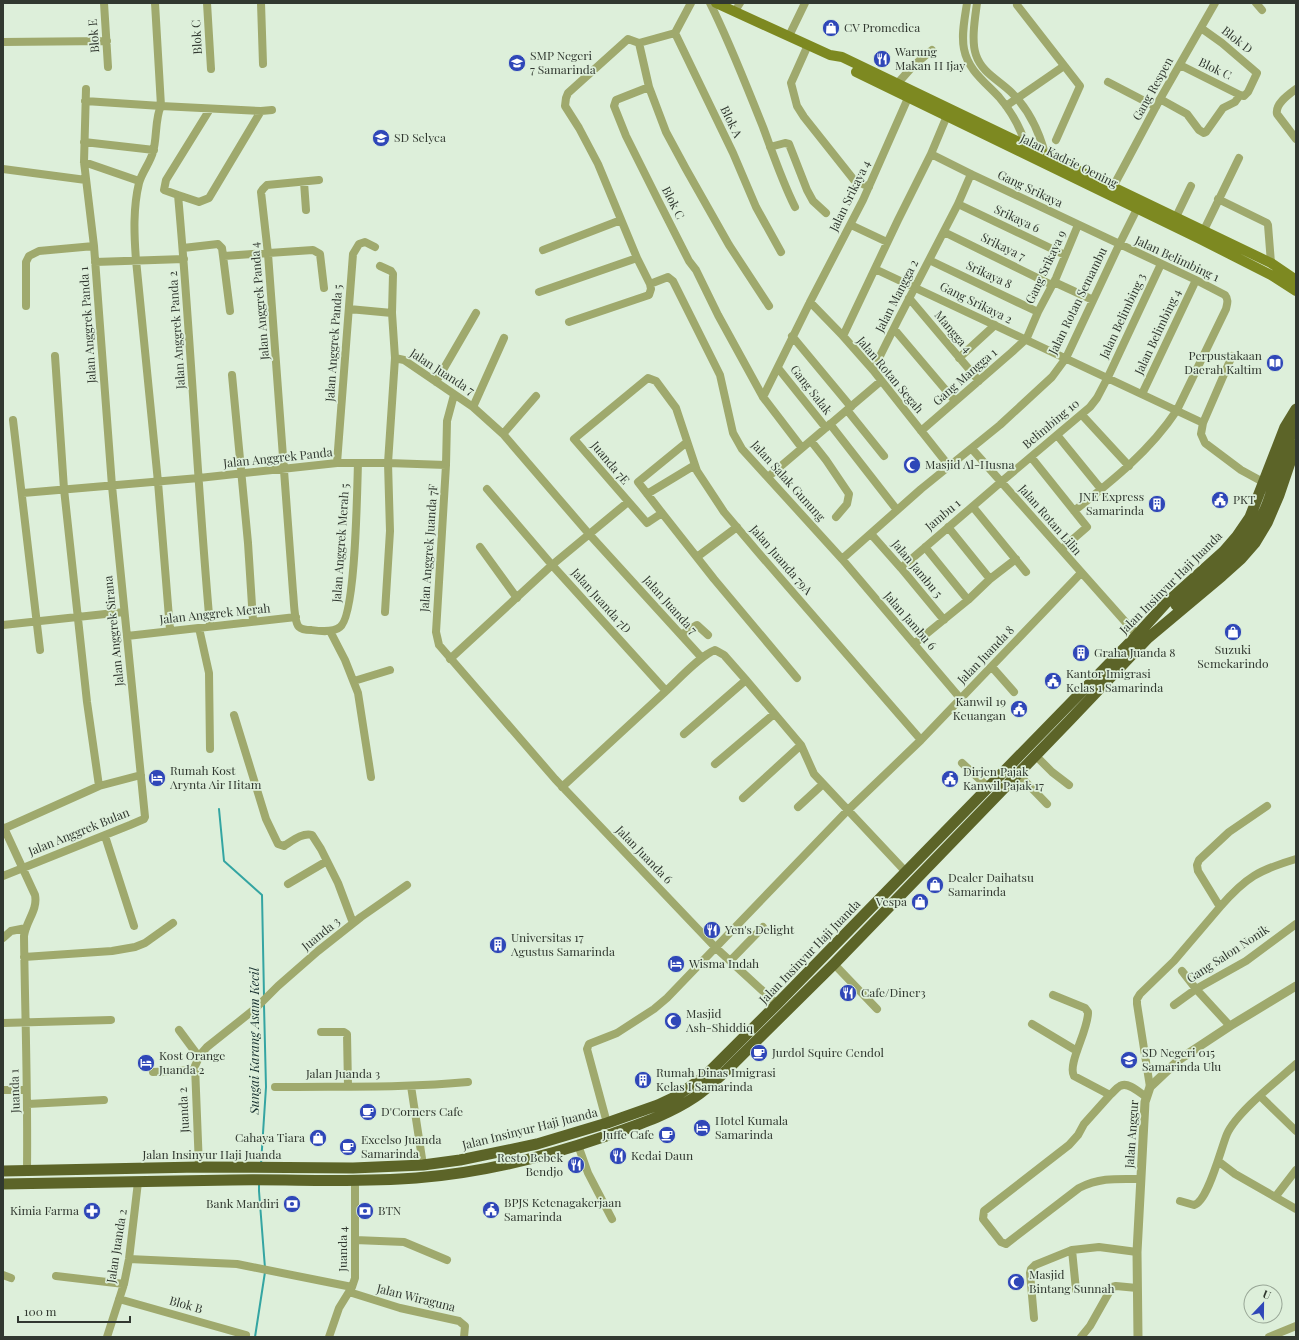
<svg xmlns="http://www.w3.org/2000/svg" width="1299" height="1340" viewBox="0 0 1299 1340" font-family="'Playfair Display',serif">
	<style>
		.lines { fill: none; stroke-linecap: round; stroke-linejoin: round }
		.stream { stroke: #34a5a2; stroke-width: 2 }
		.minor { stroke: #9fa96d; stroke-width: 8 }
		.tertiary { stroke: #9fa96d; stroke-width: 9 }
		.secondary { stroke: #7d8921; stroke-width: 10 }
		.trunk { stroke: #5c6428; stroke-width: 11 }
		.labels { text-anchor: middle; stroke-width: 3.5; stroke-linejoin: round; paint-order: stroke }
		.poi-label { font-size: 12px; fill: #313830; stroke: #ddefda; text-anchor: start }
		.street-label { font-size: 12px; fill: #313830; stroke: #ddefda }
		.water-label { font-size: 13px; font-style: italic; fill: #162f2e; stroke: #ddefda }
	</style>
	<rect width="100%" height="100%" fill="#ddefda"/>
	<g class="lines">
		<path class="stream" d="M219,809L224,861L262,895L264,996
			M261,1164L266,1087L264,1005
			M259,1183V1191L265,1268
			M255,1337L265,1272"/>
		<path class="minor" d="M104,3L108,67
			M207,3L211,69
			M261,3L263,64
			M691,3L675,33L733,153L756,207L781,252
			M710,3C730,43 746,85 763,127C773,154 782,181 795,207
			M967,3C965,17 961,34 964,49C968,70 985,82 999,97C1012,112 1021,129 1027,148
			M977,3C975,18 971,41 976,55C982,73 999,80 1012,93C1029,110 1039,131 1045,154
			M1256,3L1262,10
			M1017,5L1080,86L1056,140
			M735,11L740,3
			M789,36L805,3
			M3,42L107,41
			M639,43L675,33
			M808,45L791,83L797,106L804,117L854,180L869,187
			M1180,65L1240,95L1244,96L1248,92L1257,73L1222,43L1201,28
			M1108,82L1156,107
			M897,84L913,66L932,50
			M649,87L666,132L686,169L729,245L769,306
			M1296,89C1288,95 1275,104 1277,114L1296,139
			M1160,99L1187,114L1199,130L1204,133L1206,132L1223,108L1235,102L1240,95
			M85,101L161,106L155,3
			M1006,106L1064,66
			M210,109L166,180L164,190L178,195C191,338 197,483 210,626
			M261,111L272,110
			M84,142L154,150
			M770,147L785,143L789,144L807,190L813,201L826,213
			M931,154L971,174L1196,280L1225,295C1229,300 1227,304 1226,309L1177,410C1150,451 1112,481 1074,511
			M84,162L139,181
			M3,169L86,180
			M319,180L267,185L263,189L261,192L268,254L293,592C294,600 294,622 299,627C302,630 307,630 311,630C319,631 333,633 340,627C356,616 357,488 358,463
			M304,182L306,210
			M1113,187L1160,99L1215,3
			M1218,199L1267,223L1268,225L1271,263
			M958,204L1065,255
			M1176,217L1191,186
			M851,225L887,242
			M1204,230L1239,158
			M944,232L1052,285
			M183,248L218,244L222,248L230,311
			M543,250L621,220
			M224,256L313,250L320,254L324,288
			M929,260L1038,312
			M95,262L184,259
			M380,266L391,271L393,274L392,313L395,358L388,463L390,531L385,612
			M875,269L1203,423L1201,434L1205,443L1241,470L1263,482
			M1054,282L1093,300
			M650,284L668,277L673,281L720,375L733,433L742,449L842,559L960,698
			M539,292L637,258
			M909,298L979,381
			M810,302L843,336L873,370L949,466
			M26,306V262L29,256L39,251L94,246
			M349,309L392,313
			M569,322L649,295L651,289L650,284L637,258L598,164L579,128L565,106L566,98L568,93L628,39L639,43L649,87L616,100L614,106L626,136L658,200L689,261L696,270L718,315L763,397L802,448
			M894,329L955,401
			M792,336L851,407
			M843,336L898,220L931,154L949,111
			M1026,340L1038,312L1056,278L1078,225
			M55,356L64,489L87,702L99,786
			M395,358L404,360L473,407L503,434L589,534L702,658
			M959,358L995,325
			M778,368L826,428
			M873,370L898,320L958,204L971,174
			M232,375L248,543L253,621
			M436,382L476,313
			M1142,394L1196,280
			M454,395L447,421L446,465L436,632L439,645L555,779L716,948L777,1004
			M763,397L810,302L863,200L908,98
			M473,407L504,338
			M847,410L884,456
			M1082,415L1129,466
			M13,420L40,650
			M1203,423L1232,356
			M830,424L897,510
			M921,431L1012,352L1025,340
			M503,434L536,396
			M1057,435L1101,489
			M811,441L826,460L849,494L847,504L836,517
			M687,442L638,482L662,513L647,523L574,439L648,378L656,381L676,408L697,471L724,512L757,551L921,740
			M972,449L1137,635
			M1031,457L1087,527L1064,547
			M337,463L353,254L359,244L365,242L375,247
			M768,477L881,381
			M487,489L552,565L666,691C678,680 701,655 715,650L724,655L746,680L801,745L814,774L906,872
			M23,493L199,478L337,463H388L446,465
			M647,494L695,465
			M973,507L1026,572
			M662,513L714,579L797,678
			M948,527L990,579
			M871,534L901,568L944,620
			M480,547L517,598
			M925,547L968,600
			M697,557L737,527
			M842,559L921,489L1000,425L1052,377L1066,358L1119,245L1139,205
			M901,568L1001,482L1090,407L1097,398L1108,377L1161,264
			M3,625L124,612
			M199,628L209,673L210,749
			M170,630L158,482L136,260C134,234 133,208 139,183C142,172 150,163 153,152C157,139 155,117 161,106L261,111L209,198L199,202L178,195
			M330,631L345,660L358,693L371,777
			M681,635L697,625L708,635
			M127,636L296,617
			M914,644L968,600L990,579L1016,559
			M450,659L552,565L628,502
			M992,667L1014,692
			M354,681L390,670
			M234,715L266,819L278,844L284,846C292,841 303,832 312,835L321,849L338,883L353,923
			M684,734L746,680
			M1036,756L1052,772L1069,785
			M962,763L988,787
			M715,764L774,714
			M1018,774L1047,804
			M562,787L666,691
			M743,798L801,745
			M1267,806L1229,832L1199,860L1197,865L1198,871L1220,907C1246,877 1259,870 1296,859
			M798,807L823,784
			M4,828L35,895C38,910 26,921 24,936C25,1014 28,1092 27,1170
			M3,829L99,786L141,775
			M105,836L134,926
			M3,876L130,825L144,819L145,817L112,486L94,246L84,162L86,89
			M288,884L327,861
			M3,938L11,931L26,928
			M24,957L112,951L135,947L145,943L173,923
			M730,961L763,927
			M834,964L877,1009
			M1182,971L1196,989L1230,1026
			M1053,995L1085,1008L1088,1012C1089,1029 1067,1064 1074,1076L1110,1095C1114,1092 1116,1088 1120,1086C1128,1081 1140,1093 1146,1097
			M1174,1005L1196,989L1246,961L1296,924
			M3,1023L111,1020
			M1032,1024L1077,1051
			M179,1030L199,1057
			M321,1032H344L347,1034L348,1086
			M153,1072L195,1070
			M411,1086L423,1165
			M275,1087C339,1086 404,1088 468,1082
			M1150,1087L1137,1004V999L1140,994L1174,961L1220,907
			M3,1090H26
			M1110,1095L1084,1124L1078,1135L1069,1145L984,1211L983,1219L1001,1242L1006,1244L1079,1188C1101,1177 1118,1179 1141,1179
			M1260,1096L1296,1131
			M28,1104L104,1100
			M607,1123L587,1049L589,1044L617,1033L654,1009L667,998L848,810L921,740L1081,573
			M578,1145L588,1173L612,1219
			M1218,1161L1235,1174L1296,1209
			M199,1167L195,1066L200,1055L207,1047L256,1008L278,986L318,951L361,917L407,885
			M1276,1196L1296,1170
			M1180,1201L1194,1205C1208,1202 1221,1148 1227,1134C1237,1112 1277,1081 1296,1064
			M355,1240L404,1242L447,1260
			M1072,1250L1076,1290
			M129,1259L237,1264L352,1287
			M3,1275L11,1278
			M56,1276L124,1284
			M349,1292L400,1308L459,1321L465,1326L464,1337
			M119,1299L246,1335
			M1034,1318L1030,1273L1031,1269L1035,1265L1072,1250L1099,1247L1137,1252
			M107,1337L124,1284L129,1259L138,1182
			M329,1337L339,1308L352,1287L355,1278V1180
			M1081,1337L1090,1326L1112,1287L1116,1286L1137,1288
			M1269,1337L1296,1326"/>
		<path class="tertiary" d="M1138,1337L1137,1252L1145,1102L1150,1087L1168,1070L1180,1059L1230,1026L1296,986"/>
		<path class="secondary" d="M716,3L830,55L842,57L1271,263L1296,280
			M856,72L1200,239L1271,275L1296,291"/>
		<path class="trunk" d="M1176,605C1199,584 1238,555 1255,529C1275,497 1278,457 1296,424
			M3,1171L199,1167L353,1168L423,1165L460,1160L537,1144L607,1123L658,1105L675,1097L704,1077L777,1004L1137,635L1165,604L1224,551L1237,536L1250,517L1285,427L1296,409
			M3,1184C79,1183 156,1181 232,1180C293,1179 355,1183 416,1178C480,1173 542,1158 603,1137C634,1126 667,1116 695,1097C707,1089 717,1079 727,1070L834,964L1070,720L1148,638L1222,576L1241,559L1255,543L1267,523L1279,495L1296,445"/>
	</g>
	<defs>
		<symbol id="shop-disc" viewBox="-11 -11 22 22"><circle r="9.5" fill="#2f47b8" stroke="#ddefda"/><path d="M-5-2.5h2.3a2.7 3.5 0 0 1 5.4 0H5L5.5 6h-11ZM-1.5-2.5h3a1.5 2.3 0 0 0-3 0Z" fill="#fff"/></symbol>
		<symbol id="restaurant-disc" viewBox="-11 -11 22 22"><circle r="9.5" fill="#2f47b8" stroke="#ddefda"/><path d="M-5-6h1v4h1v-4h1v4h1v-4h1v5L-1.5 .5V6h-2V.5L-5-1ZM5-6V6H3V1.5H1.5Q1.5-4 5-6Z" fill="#fff"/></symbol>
		<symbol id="school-disc" viewBox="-11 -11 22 22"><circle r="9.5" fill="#2f47b8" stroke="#ddefda"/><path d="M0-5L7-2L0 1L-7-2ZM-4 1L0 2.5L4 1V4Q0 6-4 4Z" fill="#fff"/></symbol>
		<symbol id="library-disc" viewBox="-11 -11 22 22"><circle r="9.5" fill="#2f47b8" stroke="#ddefda"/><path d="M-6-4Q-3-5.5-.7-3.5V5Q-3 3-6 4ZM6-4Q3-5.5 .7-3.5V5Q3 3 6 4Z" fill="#fff"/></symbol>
		<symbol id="mosque-disc" viewBox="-11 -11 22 22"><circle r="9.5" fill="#2f47b8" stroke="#ddefda"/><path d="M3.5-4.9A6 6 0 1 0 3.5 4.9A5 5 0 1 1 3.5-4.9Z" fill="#fff"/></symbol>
		<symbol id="civic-disc" viewBox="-11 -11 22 22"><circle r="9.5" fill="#2f47b8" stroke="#ddefda"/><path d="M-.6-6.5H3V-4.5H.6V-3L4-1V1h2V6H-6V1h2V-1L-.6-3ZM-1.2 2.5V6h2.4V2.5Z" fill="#fff"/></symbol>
		<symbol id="building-disc" viewBox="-11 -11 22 22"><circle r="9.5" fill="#2f47b8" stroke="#ddefda"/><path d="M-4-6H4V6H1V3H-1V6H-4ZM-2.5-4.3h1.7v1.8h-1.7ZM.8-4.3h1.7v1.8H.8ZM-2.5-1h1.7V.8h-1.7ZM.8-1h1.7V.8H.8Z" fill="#fff"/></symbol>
		<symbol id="hotel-disc" viewBox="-11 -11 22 22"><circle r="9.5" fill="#2f47b8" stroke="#ddefda"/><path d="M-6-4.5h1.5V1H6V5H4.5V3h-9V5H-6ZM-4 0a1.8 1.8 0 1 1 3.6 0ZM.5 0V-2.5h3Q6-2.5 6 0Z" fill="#fff"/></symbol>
		<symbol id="cafe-disc" viewBox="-11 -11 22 22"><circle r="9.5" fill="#2f47b8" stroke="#ddefda"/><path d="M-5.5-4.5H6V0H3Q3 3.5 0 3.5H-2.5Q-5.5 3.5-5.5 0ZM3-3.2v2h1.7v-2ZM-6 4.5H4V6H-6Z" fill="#fff"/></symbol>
		<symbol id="bank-disc" viewBox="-11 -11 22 22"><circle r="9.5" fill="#2f47b8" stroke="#ddefda"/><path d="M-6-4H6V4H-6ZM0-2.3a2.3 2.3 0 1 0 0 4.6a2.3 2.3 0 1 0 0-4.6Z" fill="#fff"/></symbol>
		<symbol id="pharmacy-disc" viewBox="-11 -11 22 22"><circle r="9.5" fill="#2f47b8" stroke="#ddefda"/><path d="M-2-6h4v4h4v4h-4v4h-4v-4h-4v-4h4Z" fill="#fff"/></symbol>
	</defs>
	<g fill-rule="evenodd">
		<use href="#shop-disc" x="821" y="18" width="20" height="20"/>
		<use href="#restaurant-disc" x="872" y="49" width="20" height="20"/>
		<use href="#school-disc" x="507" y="53" width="20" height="20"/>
		<use href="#school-disc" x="371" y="128" width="20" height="20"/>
		<use href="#library-disc" x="1265" y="353" width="20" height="20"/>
		<use href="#mosque-disc" x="902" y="455" width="20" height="20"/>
		<use href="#civic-disc" x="1210" y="490" width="20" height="20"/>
		<use href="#building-disc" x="1147" y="494" width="20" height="20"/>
		<use href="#shop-disc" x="1223" y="622" width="20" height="20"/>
		<use href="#building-disc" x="1071" y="643" width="20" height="20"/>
		<use href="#civic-disc" x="1043" y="671" width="20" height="20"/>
		<use href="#civic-disc" x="1009" y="699" width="20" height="20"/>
		<use href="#hotel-disc" x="147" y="768" width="20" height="20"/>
		<use href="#civic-disc" x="940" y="769" width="20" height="20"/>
		<use href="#shop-disc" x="925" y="875" width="20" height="20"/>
		<use href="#shop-disc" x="910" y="892" width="20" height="20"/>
		<use href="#restaurant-disc" x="702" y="920" width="20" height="20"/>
		<use href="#building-disc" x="488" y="935" width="20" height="20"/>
		<use href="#hotel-disc" x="666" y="954" width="20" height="20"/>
		<use href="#restaurant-disc" x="838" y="983" width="20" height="20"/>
		<use href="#mosque-disc" x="663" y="1011" width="20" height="20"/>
		<use href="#cafe-disc" x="749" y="1043" width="20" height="20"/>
		<use href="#school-disc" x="1119" y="1050" width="20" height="20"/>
		<use href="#hotel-disc" x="136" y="1053" width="20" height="20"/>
		<use href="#building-disc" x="633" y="1070" width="20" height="20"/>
		<use href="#cafe-disc" x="358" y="1102" width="20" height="20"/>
		<use href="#hotel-disc" x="692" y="1118" width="20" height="20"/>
		<use href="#cafe-disc" x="657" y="1125" width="20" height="20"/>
		<use href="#shop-disc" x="308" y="1128" width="20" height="20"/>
		<use href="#cafe-disc" x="338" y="1137" width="20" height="20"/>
		<use href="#restaurant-disc" x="608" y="1146" width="20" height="20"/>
		<use href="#restaurant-disc" x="566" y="1155" width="20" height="20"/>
		<use href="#bank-disc" x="282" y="1194" width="20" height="20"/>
		<use href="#civic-disc" x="481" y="1200" width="20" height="20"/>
		<use href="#pharmacy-disc" x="82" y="1201" width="20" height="20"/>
		<use href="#bank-disc" x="355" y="1201" width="20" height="20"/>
		<use href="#mosque-disc" x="1006" y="1272" width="20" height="20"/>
	</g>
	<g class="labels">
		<g class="poi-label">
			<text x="844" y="32">CV Promedica</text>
			<text x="895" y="56">Warung<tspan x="895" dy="14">Makan H Ijay</tspan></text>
			<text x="530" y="60">SMP Negeri<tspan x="530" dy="14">7 Samarinda</tspan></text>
			<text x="394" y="142">SD Selyca</text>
			<text x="1262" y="360" text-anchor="end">Perpustakaan<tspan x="1262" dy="14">Daerah Kaltim</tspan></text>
			<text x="925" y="469">Masjid Al-Husna</text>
			<text x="1144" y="501" text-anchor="end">JNE Express<tspan x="1144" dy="14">Samarinda</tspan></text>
			<text x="1233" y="504">PKT</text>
			<text x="1233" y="654" text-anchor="middle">Suzuki<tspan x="1233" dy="14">Semekarindo</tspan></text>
			<text x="1094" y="657">Graha Juanda 8</text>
			<text x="1066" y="678">Kantor Imigrasi<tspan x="1066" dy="14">Kelas 1 Samarinda</tspan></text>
			<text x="1006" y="706" text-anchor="end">Kanwil 19<tspan x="1006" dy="14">Keuangan</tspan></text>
			<text x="170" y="775">Rumah Kost<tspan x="170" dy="14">Arynta Air Hitam</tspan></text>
			<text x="963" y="776">Dirjen Pajak<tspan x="963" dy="14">Kanwil Pajak 17</tspan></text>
			<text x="948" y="882">Dealer Daihatsu<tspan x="948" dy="14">Samarinda</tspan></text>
			<text x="907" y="906" text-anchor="end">Vespa</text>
			<text x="725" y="934">Yen's Delight</text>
			<text x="511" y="942">Universitas 17<tspan x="511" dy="14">Agustus Samarinda</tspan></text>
			<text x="689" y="968">Wisma Indah</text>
			<text x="861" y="997">Cafe/Diner3</text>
			<text x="686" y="1018">Masjid<tspan x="686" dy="14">Ash-Shiddiq</tspan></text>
			<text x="772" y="1057">Jurdol Squire Cendol</text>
			<text x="1142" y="1057">SD Negeri 015<tspan x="1142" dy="14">Samarinda Ulu</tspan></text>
			<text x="159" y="1060">Kost Orange<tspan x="159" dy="14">Juanda 2</tspan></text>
			<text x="656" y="1077">Rumah Dinas Imigrasi<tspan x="656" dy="14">Kelas I Samarinda</tspan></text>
			<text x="381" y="1116">D'Corners Cafe</text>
			<text x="715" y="1125">Hotel Kumala<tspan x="715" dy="14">Samarinda</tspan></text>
			<text x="654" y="1139" text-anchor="end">Juffe Cafe</text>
			<text x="305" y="1142" text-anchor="end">Cahaya Tiara</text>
			<text x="361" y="1144">Excelso Juanda<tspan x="361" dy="14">Samarinda</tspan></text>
			<text x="631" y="1160">Kedai Daun</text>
			<text x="563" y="1162" text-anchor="end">Resto Bebek<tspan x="563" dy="14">Bendjo</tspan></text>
			<text x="504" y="1207">BPJS Ketenagakerjaan<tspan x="504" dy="14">Samarinda</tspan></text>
			<text x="279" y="1208" text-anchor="end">Bank Mandiri</text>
			<text x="79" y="1215" text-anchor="end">Kimia Farma</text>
			<text x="378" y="1215">BTN</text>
			<text x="1029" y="1279">Masjid<tspan x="1029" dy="14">Bintang Sunnah</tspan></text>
		</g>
		<g class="street-label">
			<text transform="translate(94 36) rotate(-94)" y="4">Blok E</text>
			<text transform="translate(197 37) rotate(-93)" y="4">Blok C</text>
			<text transform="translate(1237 40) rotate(38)" y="4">Blok D</text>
			<text transform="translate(1215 69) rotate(26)" y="4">Blok C</text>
			<text transform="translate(1153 89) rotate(-61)" y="4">Gang Respen</text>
			<text transform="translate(731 122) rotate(64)" y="4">Blok A</text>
			<text transform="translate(1069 161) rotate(26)" y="4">Jalan Kadrie Oening</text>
			<text transform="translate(1030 189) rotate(25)" y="4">Gang Srikaya</text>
			<text transform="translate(850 196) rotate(-64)" y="4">Jalan Srikaya 4</text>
			<text transform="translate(673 203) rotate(63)" y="4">Blok C</text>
			<text transform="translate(1017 219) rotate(25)" y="4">Srikaya 6</text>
			<text transform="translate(1003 247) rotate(26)" y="4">Srikaya 7</text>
			<text transform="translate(1177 259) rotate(25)" y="4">Jalan Belimbing 1</text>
			<text transform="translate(1046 267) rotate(-65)" y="4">Gang Srikaya 9</text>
			<text transform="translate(989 275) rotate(25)" y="4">Srikaya 8</text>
			<text transform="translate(897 296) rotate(-63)" y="4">Jalan Mangga 2</text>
			<text transform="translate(260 301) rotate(-95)" y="4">Jalan Anggrek Panda 4</text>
			<text transform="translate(1078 301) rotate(-64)" y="4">Jalan Rotan Semambu</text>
			<text transform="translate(976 303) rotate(26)" y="4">Gang Srikaya 2</text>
			<text transform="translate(1123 316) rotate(-65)" y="4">Jalan Belimbing 3</text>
			<text transform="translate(88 325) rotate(-94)" y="4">Jalan Anggrek Panda 1</text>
			<text transform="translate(177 330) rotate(-94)" y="4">Jalan Anggrek Panda 2</text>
			<text transform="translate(953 332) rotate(50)" y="4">Mangga 4</text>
			<text transform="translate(1158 332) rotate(-65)" y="4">Jalan Belimbing 4</text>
			<text transform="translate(334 343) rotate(-86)" y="4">Jalan Anggrek Panda 5</text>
			<text transform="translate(442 372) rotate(33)" y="4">Jalan Juanda 7</text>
			<text transform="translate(890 375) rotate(50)" y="4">Jalan Rotan Segah</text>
			<text transform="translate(965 377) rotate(-41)" y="4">Gang Mangga 1</text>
			<text transform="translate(811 390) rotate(52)" y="4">Gang Salak</text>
			<text transform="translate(1051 424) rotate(-40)" y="4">Belimbing 10</text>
			<text transform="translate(278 458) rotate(-6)" y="4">Jalan Anggrek Panda</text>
			<text transform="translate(610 463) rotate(50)" y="4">Juanda 7E</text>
			<text transform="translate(788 481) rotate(48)" y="4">Jalan Salak Gunung</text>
			<text transform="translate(943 515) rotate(-40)" y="4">Jambu 1</text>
			<text transform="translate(1050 520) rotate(49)" y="4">Jalan Rotan Lilin</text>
			<text transform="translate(341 543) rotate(-86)" y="4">Jalan Anggrek Merah 5</text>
			<text transform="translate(429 548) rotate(-86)" y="4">Jalan Anggrek Juanda 7F</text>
			<text transform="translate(781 560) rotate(49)" y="4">Jalan Juanda 79A</text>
			<text transform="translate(917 569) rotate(50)" y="4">Jalan Jambu 5</text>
			<text transform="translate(1171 583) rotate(-45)" y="4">Jalan Insinyur Haji Juanda</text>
			<text transform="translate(601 601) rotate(48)" y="4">Jalan Juanda 7D</text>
			<text transform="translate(670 605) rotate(48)" y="4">Jalan Juanda 7</text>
			<text transform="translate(215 614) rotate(-6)" y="4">Jalan Anggrek Merah</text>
			<text transform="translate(910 621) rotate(49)" y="4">Jalan Jambu 6</text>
			<text transform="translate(114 631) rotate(-96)" y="4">Jalan Anggrek Sirana</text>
			<text transform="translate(986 655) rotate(-46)" y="4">Jalan Juanda 8</text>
			<text transform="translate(79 832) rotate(-22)" y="4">Jalan Anggrek Bulan</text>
			<text transform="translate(644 855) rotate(46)" y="4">Jalan Juanda 6</text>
			<text transform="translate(321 934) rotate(-39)" y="4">Juanda 3</text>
			<text transform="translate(810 952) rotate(-46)" y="4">Jalan Insinyur Haji Juanda</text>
			<text transform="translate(1228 954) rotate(-33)" y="4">Gang Salon Nonik</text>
			<text x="343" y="1078">Jalan Juanda 3</text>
			<text transform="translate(15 1091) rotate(-92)" y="4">Juanda 1</text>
			<text transform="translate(184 1110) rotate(-93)" y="4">Juanda 2</text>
			<text transform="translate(530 1129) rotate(-14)" y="4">Jalan Insinyur Haji Juanda</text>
			<text transform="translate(1132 1134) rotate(-86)" y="4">Jalan Anggur</text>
			<text x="212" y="1159">Jalan Insinyur Haji Juanda</text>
			<text transform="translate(117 1246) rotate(-81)" y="4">Jalan Juanda 2</text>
			<text transform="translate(343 1249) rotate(-90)" y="4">Juanda 4</text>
			<text transform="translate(416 1298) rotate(14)" y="4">Jalan Wiraguna</text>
			<text transform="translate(186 1305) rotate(16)" y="4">Blok B</text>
		</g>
		<g class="water-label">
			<text transform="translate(254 1041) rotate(-90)" y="5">Sungai Karang Asam Kecil</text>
		</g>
	</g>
	<rect width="1299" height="1340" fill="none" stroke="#313830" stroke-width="8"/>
	<g transform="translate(1263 1304) rotate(22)"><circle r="19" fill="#ddefda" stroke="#98a696"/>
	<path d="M0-3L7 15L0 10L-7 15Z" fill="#2f47b8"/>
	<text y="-6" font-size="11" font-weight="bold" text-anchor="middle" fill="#313830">U</text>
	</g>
	<path d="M18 1316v6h112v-6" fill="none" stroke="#313830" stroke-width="2"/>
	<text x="24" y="1316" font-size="12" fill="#313830" stroke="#ddefda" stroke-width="3" paint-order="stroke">100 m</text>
</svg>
